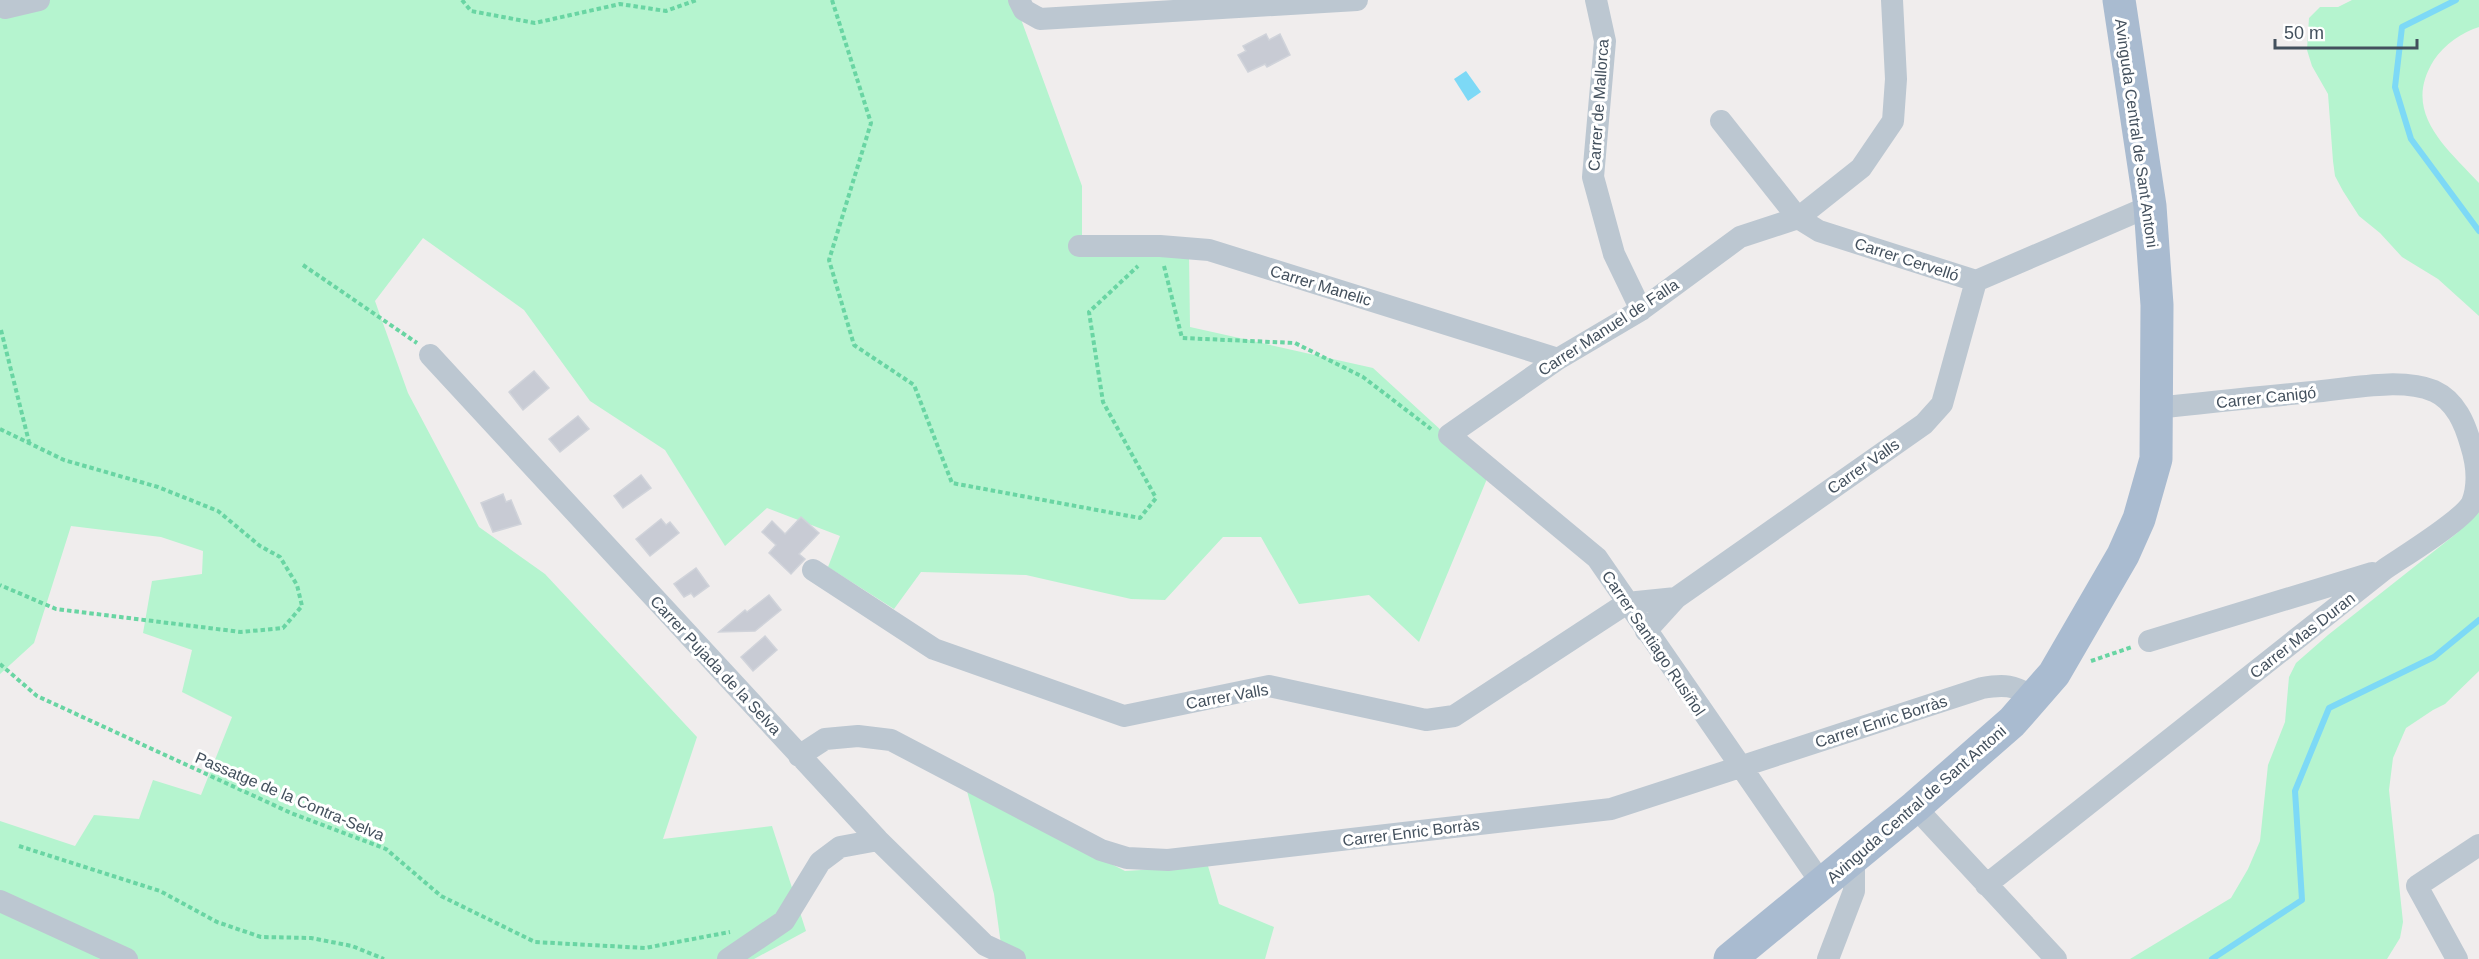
<svg xmlns="http://www.w3.org/2000/svg" width="2479" height="959" viewBox="0 0 2479 959" font-family="Arial,sans-serif">
	<style>
		.green { fill: #b5f4cf }
		.water { fill: #7dd9f6 }
		.lines { fill: none; stroke-linecap: round; stroke-linejoin: round }
		.stream { stroke: #7dd9f6; stroke-width: 6 }
		.building { fill: #c8cbd4; stroke: #d0d3da; stroke-width: 1.5 }
		.path { stroke: #69d5a3; stroke-width: 4; stroke-dasharray: 4.5 3; stroke-linecap: butt }
		.street { stroke: #bcc7d1; stroke-width: 22 }
		.primary { stroke: #a9bbd0; stroke-width: 33 }
		.labels { text-anchor: middle; stroke-width: 6; stroke-linejoin: round; paint-order: stroke }
		.street-label { font-size: 16px; fill: #43505d; stroke: #fff }
	</style>
	<rect width="100%" height="100%" fill="#f0eded"/>
	<path class="green" d="M4,0H1014L1082,186V250L1189,255L1190,327L1373,368L1489,474L1419,642L1369,595L1299,604L1261,537H1223L1165,600L1131,599L1026,575L921,572L894,609L828,567L840,536L767,508L725,546L665,450L590,401L524,310L423,238L375,301L408,393L479,527L545,574L697,737L663,839L772,826L806,931L754,959H0V821L75,846L94,815L139,819L153,780L201,795L232,717L182,692L192,650L143,633L152,581L202,574L203,551L161,537L71,526L34,643L0,674V2Z
		M2352,0H2479V27C2462,32 2444,45 2434,60C2401,112 2446,147 2479,183V316L2438,279L2402,257L2380,233L2359,216L2343,191L2335,176L2333,161L2328,94L2312,66L2307,50L2309,18L2320,7H2338Z
		M2479,508V671L2445,704L2433,710L2406,728L2393,758L2389,790L2403,922L2400,938L2387,959H2130L2231,898L2248,869L2260,841L2268,765L2285,722L2289,677L2296,663L2328,635L2457,533Z
		M967,791L1125,871L1208,866L1219,904L1274,927L1265,959H1003L994,894Z"/>
	<path class="water" d="M1466,71L1481,92L1468,101L1454,79Z"/>
	<g class="lines">
		<path class="stream" d="M2456,0L2402,27L2395,87L2411,139L2479,231
			M2212,959L2302,900L2295,791L2329,708L2434,657L2479,620"/>
	</g>
	<path class="building" d="M1266,34L1269,40L1280,34L1290,55L1267,67L1265,64L1248,72L1238,55L1246,51L1243,46Z
		M534,371L549,388L523,410L509,392Z
		M578,416L589,429L560,452L549,439Z
		M641,475L651,488L623,508L614,496Z
		M503,494L506,502L511,500L521,524L493,532L481,503Z
		M801,517L819,533L799,554L805,559L791,574L769,553L776,545L762,532L772,521L785,534Z
		M661,519L666,525L670,522L679,533L650,556L636,539Z
		M696,568L709,586L694,597L691,593L684,597L674,584Z
		M769,595L781,610L755,631L719,632L745,610L747,612Z
		M765,636L777,650L753,671L741,657Z"/>
	<g class="lines">
		<path class="path" d="M462,0L471,11L535,23L620,4L666,11L697,0
			M832,0L871,123L829,260L854,345L914,385L952,483L1140,518L1156,498L1103,402L1089,312L1138,266
			M303,265L417,343
			M1164,266L1182,338L1295,343L1363,377L1431,429
			M1,330L29,442
			M0,429L64,460L158,487L218,511L260,546L280,557L297,585L302,606L283,628L241,632L56,609L0,585
			M2091,661L2132,647
			M0,664L37,696L291,813L386,849L441,896L535,942L645,948L730,932
			M19,846L160,891L217,922L261,937L311,938L352,946L384,959"/>
		<path class="street" d="M1019,0L1024,10L1040,19L1357,0
			M1596,0L1605,41L1593,177L1614,254L1641,310
			M5,8L39,0
			M1721,121L1798,218L1819,231L1976,281L2150,206
			M1079,246H1160L1209,250L1558,359
			M430,355L878,840L985,945L1015,959
			M813,570L934,649L1124,716L1269,686L1426,720L1454,716L1627,603L1676,598
			M1646,631L1676,598L1924,424L1942,404L1976,281
			M2149,641L2372,573
			M799,756L825,739L858,736L891,740L1101,850L1127,858L1168,860L1611,809L1982,688C2004,684 2014,685 2033,697
			M1915,807L2056,959
			M1822,884L1597,558L1449,435L1558,359L1641,310L1740,237L1798,218L1861,168L1893,121L1896,79L1892,0
			M1986,885L2385,569C2404,556 2462,521 2472,503C2479,485 2477,464 2471,445C2465,424 2456,401 2434,391C2401,377 2347,389 2312,392C2260,397 2209,402 2157,408
			M0,901L127,959
			M728,959L784,921L820,862L840,847L878,840
			M1828,959L1854,891V858
			M2457,959L2417,886L2479,845"/>
		<path class="primary" d="M1730,959L1915,807L2012,722L2054,674L2123,555L2139,519L2156,459L2157,305L2150,206L2119,0"/>
	</g>
	<g class="labels">
		<g class="street-label">
			<text transform="translate(1598 105) rotate(-86)" y="6">Carrer de Mallorca</text>
			<text transform="translate(2137 133) rotate(82)" y="6">Avinguda Central de Sant Antoni</text>
			<text transform="translate(1907 259) rotate(18)" y="6">Carrer Cervelló</text>
			<text transform="translate(1321 285) rotate(17)" y="6">Carrer Manelic</text>
			<text transform="translate(1608 327) rotate(-33)" y="6">Carrer Manuel de Falla</text>
			<text transform="translate(2266 397) rotate(-6)" y="6">Carrer Canigó</text>
			<text transform="translate(1863 466) rotate(-35)" y="6">Carrer Valls</text>
			<text transform="translate(2302 635) rotate(-38)" y="6">Carrer Mas Duran</text>
			<text transform="translate(1654 643) rotate(56)" y="6">Carrer Santiago Rusiñol</text>
			<text transform="translate(716 665) rotate(47)" y="6">Carrer Pujada de la Selva</text>
			<text transform="translate(1227 696) rotate(-10)" y="6">Carrer Valls</text>
			<text transform="translate(1881 721) rotate(-18)" y="6">Carrer Enric Borràs</text>
			<text transform="translate(290 796) rotate(23)" y="6">Passatge de la Contra-Selva</text>
			<text transform="translate(1916 804) rotate(-41)" y="6">Avinguda Central de Sant Antoni</text>
			<text transform="translate(1411 832) rotate(-7)" y="6">Carrer Enric Borràs</text>
		</g>
	</g>
	<path d="M2275 39v9h142v-9" fill="none" stroke="#43505d" stroke-width="3"/>
	<text x="2284" y="39" font-size="18" fill="#43505d" stroke="#ffffff" stroke-width="4.5" paint-order="stroke">50 m</text>
</svg>
